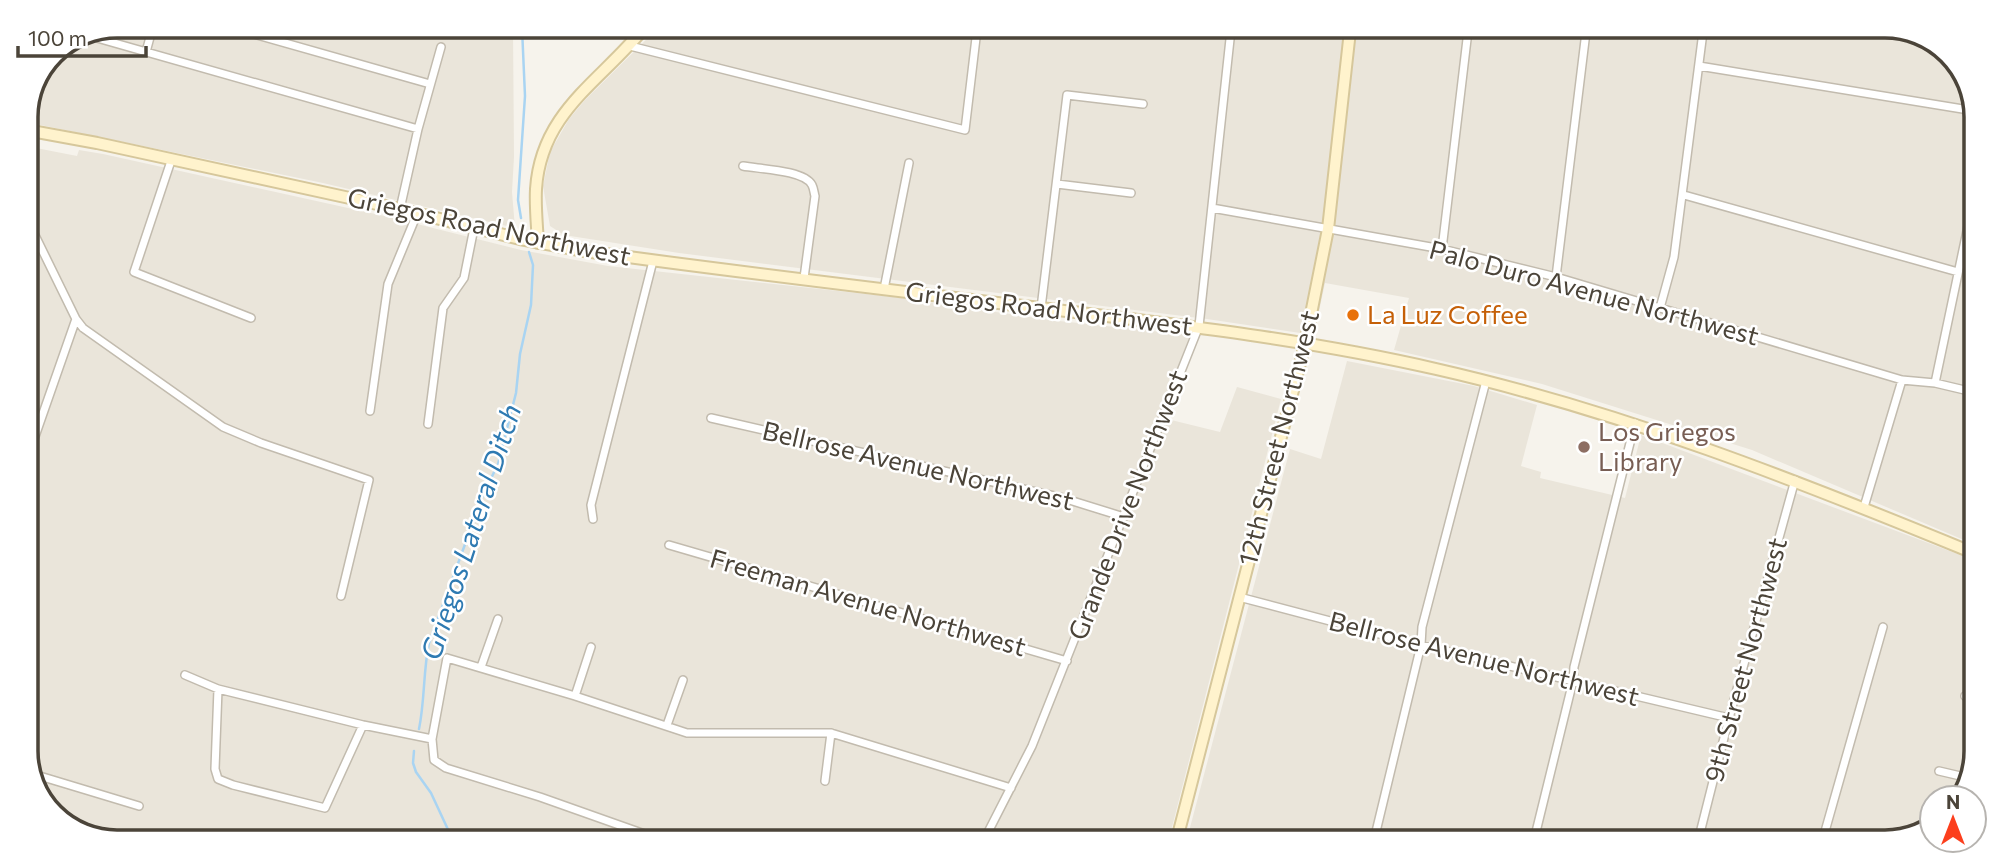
<svg xmlns="http://www.w3.org/2000/svg" width="2002" height="868" viewBox="0 0 2002 868" font-family="Commissioner,sans-serif">
	<style>
		.residential { fill: #eae5da }
		.lines { fill: none; stroke-linecap: round; stroke-linejoin: round }
		.stream { stroke: #a9d4f2; stroke-width: 2.5 }
		.street-casing { stroke: #c2bbae; stroke-width: 10 }
		.secondary-casing { stroke: #d6c79b; stroke-width: 14 }
		.street { stroke: #fff; stroke-width: 7 }
		.secondary { stroke: #fff3cd; stroke-width: 10 }
		.food-dot { fill: #e8710a; stroke: #fff; stroke-width: 2.5 }
		.education-dot { fill: #8d6e63; stroke: #fff; stroke-width: 2.5 }
		.labels { text-anchor: middle; stroke-width: 5; stroke-linejoin: round; paint-order: stroke }
		.street-label { font-size: 26px; fill: #4b4439; stroke: #fff }
		.food-label { font-size: 26px; fill: #c56008; stroke: #fff; text-anchor: start }
		.education-label { font-size: 26px; fill: #785e54; stroke: #fff; text-anchor: start }
		.water-label { font-size: 28px; font-style: italic; fill: #2e7ab2; stroke: #fff }
		.rim { fill: none; stroke: #4b4439; stroke-width: 3.5 }
	</style>
	<rect width="100%" height="100%" fill="#f6f3ec"/>
	<path class="residential" d="M118,26L513,28L514,157L512,192L515,228L323,183L26,122V112L53,53Z
		M658,28L1919,33L1957,62L1976,111L1971,543L1752,450L1542,384L1394,350L1409,298L1325,283L1314,335L1207,319L679,253L564,235L550,226L543,186L550,152L569,119L585,100Z
		M26,146L77,156L79,150L103,154L389,217L521,250L608,266L894,297L1050,320L1190,335L1159,417L1220,432L1237,387L1281,399L1169,839L83,835L45,806L26,757Z
		M1347,361L1474,386L1537,405L1521,466L1541,472L1540,478L1625,498L1641,435L1971,559L1969,785L1958,798H1932V827L1885,842L1187,839L1290,449L1321,459Z"/>
	<g class="lines">
		<path class="stream" d="M521,218L518,200L525,96L522,28
			M419,729C425,700 423,672 429,643L483,495L498,464L516,393L520,354L531,305L533,265L529,252
			M414,751L413,763L416,772L431,793L451,836"/>
		<defs>
			<path id="street" d="M229,27L430,84
				M938,29L951,31
				M97,38L418,129
				M630,46L965,130L976,38
				M146,52L153,26
				M1699,66L1975,111
				M171,161L134,272L251,318
				M743,166C759,169 804,170 812,185C814,189 814,193 815,196L804,278
				M1057,184L1131,193
				M1684,195L1958,272
				M1212,208L1442,249L1556,277L1902,380L1935,383L1973,392
				M400,209L418,129L441,47
				M26,217L76,319L83,328L223,427L261,443L369,480L341,596
				M1442,249L1468,31
				M1556,277L1586,32
				M884,289L909,163
				M1041,308L1067,95L1143,104
				M1660,308L1674,257L1703,32
				M1935,383L1975,193
				M370,411L388,284L417,214
				M711,418L1063,498L1124,517
				M428,424L443,308L464,278L474,228
				M26,462L76,319
				M1864,507L1902,380
				M593,519L591,505L653,261
				M669,545L1067,661
				M1239,597L1421,645L1729,718
				M481,667L498,619
				M185,675L218,689L363,725L432,739L434,760L446,768L540,797L653,837
				M218,689L215,769L218,779L233,785L325,808L363,725
				M575,696L591,647
				M1965,696L1970,697
				M667,725L683,680
				M432,739L447,658L575,696L687,733H831L1011,788
				M1939,771L1969,778
				M33,774L139,806
				M825,781L831,733
				M985,838L1032,746L1199,326L1231,30
				M1374,840L1421,645L1422,627L1486,381
				M1534,840L1573,681L1574,667L1635,423
				M1698,841L1729,718L1795,480
				M1822,842L1883,627"/>
			<path id="secondary" d="M26,130L97,143L400,209L520,239L584,251C736,272 888,290 1040,308C1173,324 1305,339 1436,369C1621,411 1796,480 1971,552
				M538,243C537,225 535,206 536,189C541,112 600,82 644,28
				M1177,839L1305,344L1328,229L1350,31"/>
		</defs>
		<use href="#street" class="street-casing"/>
		<use href="#secondary" class="secondary-casing"/>
		<use href="#street" class="street"/>
		<use href="#secondary" class="secondary"/>
	</g>
	<circle class="food-dot" cx="1353" cy="315" r="7"/>
	<circle class="education-dot" cx="1584" cy="447" r="7"/>
	<g class="labels">
		<g class="street-label">
			<text transform="translate(489 227) rotate(12)" y="9">Griegos Road Northwest</text>
			<text transform="translate(1594 293) rotate(15)" y="9">Palo Duro Avenue Northwest</text>
			<text transform="translate(1049 309) rotate(7)" y="9">Griegos Road Northwest</text>
			<text transform="translate(1279 438) rotate(-76)" y="9">12th Street Northwest</text>
			<text transform="translate(918 466) rotate(13)" y="9">Bellrose Avenue Northwest</text>
			<text transform="translate(1128 505) rotate(-69)" y="9">Grande Drive Northwest</text>
			<text transform="translate(868 603) rotate(16)" y="9">Freeman Avenue Northwest</text>
			<text transform="translate(1484 659) rotate(14)" y="9">Bellrose Avenue Northwest</text>
			<text transform="translate(1746 660) rotate(-75)" y="9">9th Street Northwest</text>
		</g>
		<g class="food-label">
			<text x="1367" y="324">La Luz Coffee</text>
		</g>
		<g class="education-label">
			<text x="1598" y="441">Los Griegos<tspan x="1598" dy="30">Library</tspan></text>
		</g>
		<g class="water-label">
			<text transform="translate(471 532) rotate(-72)" y="10">Griegos Lateral Ditch</text>
		</g>
	</g>
	<path d="M0 0H2002V868H0ZM117 38H1885A79 79 0 0 1 1964 117V751A79 79 0 0 1 1885 830H117A79 79 0 0 1 38 751V117A79 79 0 0 1 117 38Z" fill="#fff" fill-rule="evenodd"/>
	<path class="rim" d="M117 38H1885A79 79 0 0 1 1964 117V751A79 79 0 0 1 1885 830H117A79 79 0 0 1 38 751V117A79 79 0 0 1 117 38Z"/>
	<g transform="translate(1953 819)"><circle r="33" fill="#ffffff" stroke="#b7b4b0" stroke-width="2"/>
	<path d="M0-5L12 26L0 18L-12 26Z" fill="#fc3f1d"/>
	<text y="-10" font-size="19" font-weight="bold" text-anchor="middle" fill="#4b4439">N</text>
	</g>
	<path d="M18 46v10h128v-10" fill="none" stroke="#4b4439" stroke-width="3.5"/>
	<text x="28" y="46" font-size="21" fill="#4b4439" stroke="#ffffff" stroke-width="5" paint-order="stroke">100 m</text>
</svg>
